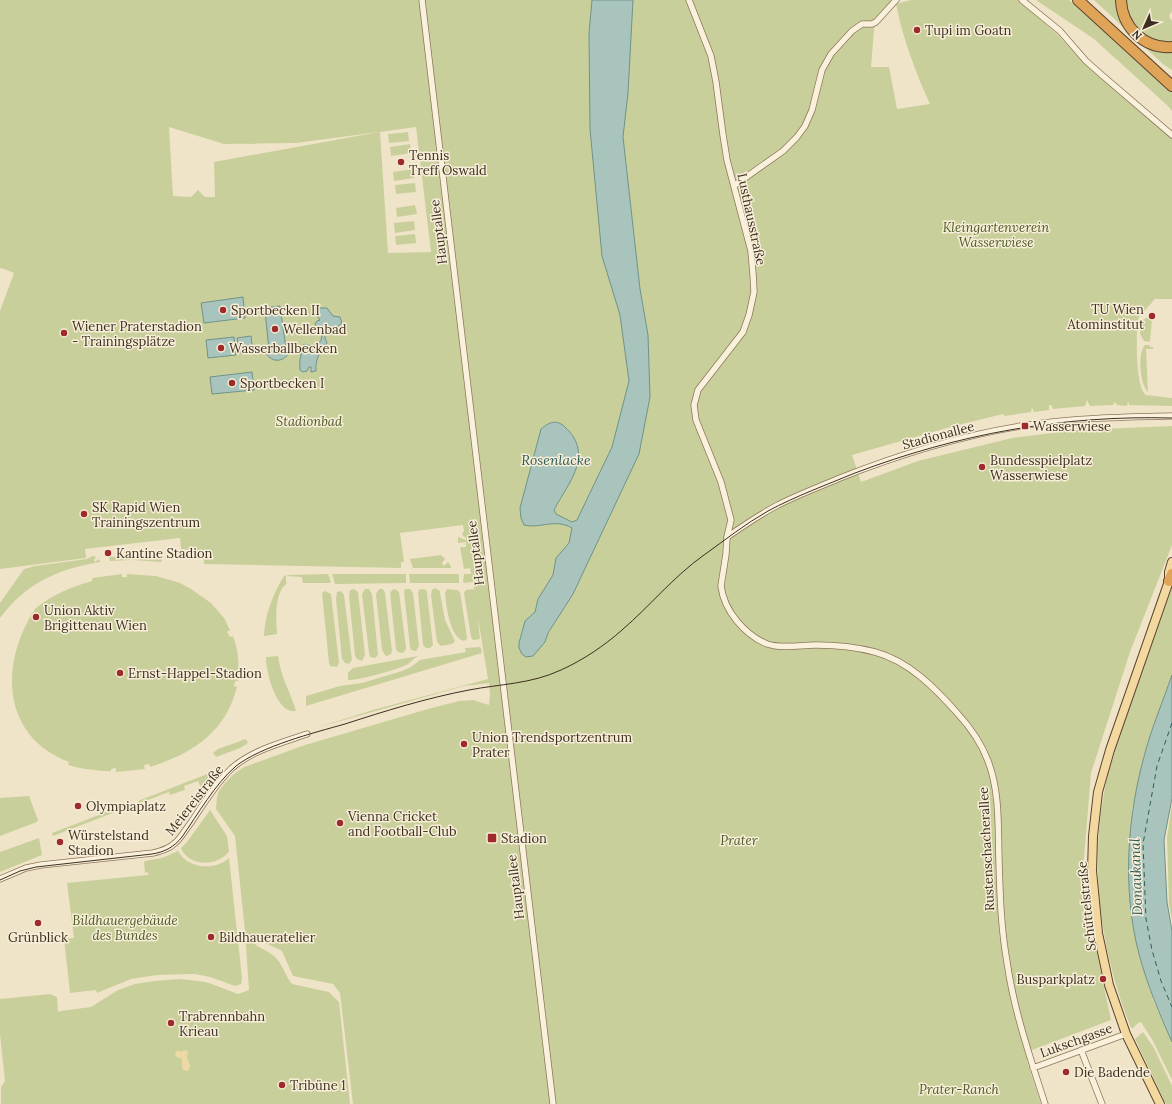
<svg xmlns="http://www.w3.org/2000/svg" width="1172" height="1104" viewBox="0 0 1172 1104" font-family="Lora,serif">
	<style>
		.green { fill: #c9cf9b; fill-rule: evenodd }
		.sand { fill: #ecd9a5 }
		.water { fill: #a9c4bc; stroke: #6f938a }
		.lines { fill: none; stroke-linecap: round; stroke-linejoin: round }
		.ferry { stroke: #2f5d5a; stroke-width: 1; stroke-dasharray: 5 4; stroke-linecap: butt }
		.street-casing { stroke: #8d765c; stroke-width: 7 }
		.primary-casing { stroke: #5b4430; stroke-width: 10 }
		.highway-casing { stroke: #5b4430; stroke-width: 12 }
		.street { stroke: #faf1dc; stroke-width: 5.5 }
		.primary { stroke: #f3d9a0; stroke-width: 8 }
		.highway { stroke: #e0a458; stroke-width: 10 }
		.tram { stroke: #3d2e20; stroke-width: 1 }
		.poi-dot { fill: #9e2a2b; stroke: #f7eed8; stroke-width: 1.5 }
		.labels { text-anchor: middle; stroke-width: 3; stroke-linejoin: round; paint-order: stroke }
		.poi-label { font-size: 13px; fill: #3d2e20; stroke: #f7eed8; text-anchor: start }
		.street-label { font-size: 13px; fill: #3d2e20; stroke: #f7eed8 }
		.park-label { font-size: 13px; font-style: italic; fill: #4d5a26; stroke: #f7eed8 }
		.water-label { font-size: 14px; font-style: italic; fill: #2f5d5a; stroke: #f7eed8 }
	</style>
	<rect width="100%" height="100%" fill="#f0e4c8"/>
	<path class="green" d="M0,0H892L875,18L871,67H889L897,109L930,104C915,71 903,39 896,4L911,0H1018L1057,34L1083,62L1172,138V299H1155L1139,317L1137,324C1137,338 1135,387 1146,395L1172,398V406L1129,405V403L1128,402L1127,406L1117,405L1115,402L1113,405L1090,406L1087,400L1085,406L1053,409L1051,405H1049V410L1034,412L1032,407L1031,412L1005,416L1003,414L954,426L852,455L861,482L918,461L1012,438L1077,430L1172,426V545L1130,652L1091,773L1082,882L1111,1020L1032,1050L1027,1061L1041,1104H353L340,993L333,984L293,976L282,951L248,935C256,950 264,947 275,957C283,964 285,976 292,984L329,992L339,1002L350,1104H1V1087L5,1081L0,1034V999L50,994L57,997L58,1012L60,1011L91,1007L118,990L135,984L154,981L180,979L199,981L209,983L238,994L249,990L245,931L235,836L216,809L217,797L219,791L225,783L234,774L244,767L305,745L428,709L459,701L473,700L489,705L490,694L489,683L464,686L312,729L373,710L488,679L478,618L480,639L473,640L471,637L464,593L466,590L474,589L473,582L464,583L463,582L464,574H471L470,568L464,569L460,547H466V542L458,543V537L466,540V538L463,536L462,533L464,532L463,525L400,533L404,562H401V568L204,564L203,551L181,549L180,538L85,549L86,558L0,569V311L14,273L4,269L0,268ZM169,127L224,144L296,143L379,132L214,162L215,197H205L198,190L191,197L173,196ZM416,127L431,252L388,253L380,132Z
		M1036,0H1069C1104,30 1136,63 1172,92V111L1168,106L1094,39Z
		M1094,0H1118L1126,27L1172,49V70L1164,65Z
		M1126,0H1172V11L1169,16L1172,21V42C1147,44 1127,24 1126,0Z
		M408,132L409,141L389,143L388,134Z
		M410,144L411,153L391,156L390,147Z
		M413,169L414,178L394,181L393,172Z
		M415,183L416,192L396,194L395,185Z
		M415,205L417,214L397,217L396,208Z
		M414,221L415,230L395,233L394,223Z
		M415,234L416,243L396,245L395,236Z
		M1146,318H1152L1150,342L1144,341L1140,334L1141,321Z
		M1145,345H1150V347H1153V349H1146L1148,392C1140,385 1137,353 1145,345Z
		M441,555L445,559L442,563L444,566L448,562L451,566V568H413L410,559Z
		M93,556L96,557L94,560L95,562L99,559L100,562C58,569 26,583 0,618V603L24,569L35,566L87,559Z
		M109,557L133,556L161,558L162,561L161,562L132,560L110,561Z
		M122,574V577H127V574L156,576L180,583L191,589L211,603L224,618L230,630L227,632L230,637L233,636C239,653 239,664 238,681H235L234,686L237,687C225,733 193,753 150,767L149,764L144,765L145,769L116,772V768L111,769V771C97,771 82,769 68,765L69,762C0,736 0,662 35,609C52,594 72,587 92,581V578Z
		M328,574L331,582L329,583H303L302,577L286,576V583H287C274,593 276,619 277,634L264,636C265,614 273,594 284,576L290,575Z
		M332,574H406V583L335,584Z
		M409,574H459V583H410Z
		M1172,586V675L1145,752L1132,810L1131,911L1139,954L1154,1002L1172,1042V1080L1153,1041L1141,1022L1138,1023L1133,1028H1131C1102,955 1089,872 1104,793C1109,764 1121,735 1130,706C1144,666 1158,626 1172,586Z
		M435,588L440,591V593L445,620L455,641L452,644L441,646L437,642L431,595L432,590Z
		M354,589L358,592L365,655L362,661L357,659L355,656L349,596L350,590Z
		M365,589H369L372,594L378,655L375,658L370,657L369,653L362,594Z
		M379,589H383L385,593L392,651L391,654L387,656L385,655L382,650L376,594Z
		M395,589L399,592L406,648L405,651L402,653L398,652L396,649L390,593L392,590Z
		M405,589H410L413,593L419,646L416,651L411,650L410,647L404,592Z
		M422,589L426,590L427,593L433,645L430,648H426L423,645L418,593L419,590Z
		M447,589L457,590L460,592L467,637V639L464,641C450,638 446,605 445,593Z
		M325,591L331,594L339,663L337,667L330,666L329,663L322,593Z
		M341,591L344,595L345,603L352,660L349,664L345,663L342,659L336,599L337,592Z
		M480,647L481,648L482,653L306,706V696L340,686L362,683L402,671L411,667L420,660L466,652L465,648Z
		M278,656C281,678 290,691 296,711C276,714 266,672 266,657Z
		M418,656C414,658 412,661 408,664C400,669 357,681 348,680V673L353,668Z
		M246,739L248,743L240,748L216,757L213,753L218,749Z
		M215,771L207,783L201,788L198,781L184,786L185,790L170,795L169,792L140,803L138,801Z
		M29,796L38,820L37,822L0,836V798Z
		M130,803L131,806L53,836L52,833Z
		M1172,803V921L1169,904L1167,838Z
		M210,810L227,836L229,851C219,867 188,867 181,848L187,842Z
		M39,838L42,855L0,872V852Z
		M178,851C188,869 215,871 229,858L242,978L241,984L235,986L210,977L195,974L157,975L131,979L97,993L96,990L70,993L64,939L74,938L67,883L148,875V872L145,873L144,862L145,861L162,858Z
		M1143,1032L1154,1048L1172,1086V1104H1166L1135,1039Z"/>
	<path class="sand" d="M178,1050L180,1052L186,1050L188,1052L187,1057L190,1066L188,1071L183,1070L182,1066V1059L175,1056L176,1052Z"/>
	<path class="water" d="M592,0H633L628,93L623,137L640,289L648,335L650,397L639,454L573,594L548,633L545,642L533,656L526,657L522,654L519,648V643L525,621L535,612L538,599L553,575L556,558L569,543L572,528C554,518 541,529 524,525L521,518L520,508L541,429C549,422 557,419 565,427C595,455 568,483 554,510L556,514L572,522L577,520L612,447L629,381L620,315L602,256L590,129L589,33Z
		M243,297L245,318L204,323L201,303Z
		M280,306L286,348L290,350C286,362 272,364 266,353L269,350L265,311V308Z
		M319,308H327L333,316L340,317L342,323L337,327L334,332L325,333V338L327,343L325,346L321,348C319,355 315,362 316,371L311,372V367H309L307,371L303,372L300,370C299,361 301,353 304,344C312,348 325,344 321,332C319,329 317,328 315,324L317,321L320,320L316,314L317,311Z
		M251,336L253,352L239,353L237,338Z
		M234,337L236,355L208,358L206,340Z
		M252,372L254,390L212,394L210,377Z
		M1172,675V798L1164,840L1167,902L1172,931V1042C1159,1013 1147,984 1139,954C1122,889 1127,817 1145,753C1152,727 1163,701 1172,675Z"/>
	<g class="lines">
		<path class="ferry" d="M1172,723L1157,766L1143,844L1146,919L1152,950L1161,981L1172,1007"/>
		<defs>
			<path id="street" d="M422,0L553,1104
				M689,0L711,56L716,82L723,135L727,160L751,251L753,274L754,292L749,315L743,332L698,390L694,405L696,420L721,482L731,520L727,537L726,554L721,586C724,611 745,635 767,644C782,649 801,645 816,645C836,645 856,647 875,652C909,661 936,689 958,714C970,727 982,745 988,761C1000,792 998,828 999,861C1000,896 1001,928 1007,962C1014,1011 1030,1057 1045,1104
				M1022,0L1060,31L1086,61L1103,76L1172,135
				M735,185L783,151L797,137L805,126L812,110L822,70L831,54L852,31L862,24H872L876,22L896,0
				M727,537C743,526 759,515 776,506C797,495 819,487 840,478C898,455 959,436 1021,426C1071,418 1121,417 1172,416
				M0,879L26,868L41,865L153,853C161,851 169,849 175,843C181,838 185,830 190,824C203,805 215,784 232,768C253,750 281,743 307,734
				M1081,1050L1102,1104
				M1033,1068L1126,1034"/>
			<path id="primary" d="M1160,1104L1126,1034L1109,985L1098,933L1092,871L1093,836L1098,792L1110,750L1169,581V572L1172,562"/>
			<path id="highway" d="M1078,0L1172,86
				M1121,0C1122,27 1144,49 1172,47
				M1169,581L1172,574"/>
		</defs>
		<use href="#street" class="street-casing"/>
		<use href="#primary" class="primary-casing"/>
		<use href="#highway" class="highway-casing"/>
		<use href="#street" class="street"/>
		<use href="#primary" class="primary"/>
		<use href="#highway" class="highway"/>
		<path class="tram" d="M0,880L20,871L36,867L152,854C165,852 174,847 182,837C198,814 215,784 236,766C262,746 313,733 345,724C385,711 427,698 469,690C500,684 531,684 561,670C583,660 604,646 622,630C650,606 673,577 704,555C725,540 745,524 768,511C796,496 826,485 855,473C958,434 1062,415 1172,418"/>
	</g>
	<g class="poi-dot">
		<circle cx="917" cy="30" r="4"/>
		<circle cx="401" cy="162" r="4"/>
		<circle cx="223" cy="310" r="4"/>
		<circle cx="1152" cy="316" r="4"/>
		<circle cx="275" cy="329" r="4"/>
		<circle cx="64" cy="333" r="4"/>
		<circle cx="221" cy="348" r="4"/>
		<circle cx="232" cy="383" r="4"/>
		<rect x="1021" y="422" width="8" height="8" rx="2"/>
		<circle cx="982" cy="467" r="4"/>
		<circle cx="84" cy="514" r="4"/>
		<circle cx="108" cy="553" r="4"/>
		<circle cx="36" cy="617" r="4"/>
		<circle cx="120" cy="673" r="4"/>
		<circle cx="464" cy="744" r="4"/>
		<circle cx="78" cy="806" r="4"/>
		<circle cx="340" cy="823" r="4"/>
		<rect x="487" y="833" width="10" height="10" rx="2"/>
		<circle cx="60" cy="842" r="4"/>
		<circle cx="38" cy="923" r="4"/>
		<circle cx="211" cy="937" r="4"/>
		<circle cx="1103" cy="979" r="4"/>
		<circle cx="171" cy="1023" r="4"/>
		<circle cx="1066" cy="1072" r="4"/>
		<circle cx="282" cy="1085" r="4"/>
	</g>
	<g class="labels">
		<g class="poi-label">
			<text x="925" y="35">Tupi im Goatn</text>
			<text x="409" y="160">Tennis<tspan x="409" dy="15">Treff Oswald</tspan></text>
			<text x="1144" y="314" text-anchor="end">TU Wien<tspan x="1144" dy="15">Atominstitut</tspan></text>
			<text x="231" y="315">Sportbecken II</text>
			<text x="72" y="331">Wiener Praterstadion<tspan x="72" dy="15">- Trainingsplätze</tspan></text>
			<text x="283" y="334">Wellenbad</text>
			<text x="229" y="353">Wasserballbecken</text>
			<text x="240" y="388">Sportbecken I</text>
			<text x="1033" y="431">Wasserwiese</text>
			<text x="990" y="465">Bundesspielplatz<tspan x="990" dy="15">Wasserwiese</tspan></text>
			<text x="92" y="512">SK Rapid Wien<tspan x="92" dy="15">Trainingszentrum</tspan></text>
			<text x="116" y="558">Kantine Stadion</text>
			<text x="44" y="615">Union Aktiv<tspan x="44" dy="15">Brigittenau Wien</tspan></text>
			<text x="128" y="678">Ernst-Happel-Stadion</text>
			<text x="472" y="742">Union Trendsportzentrum<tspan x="472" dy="15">Prater</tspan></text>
			<text x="86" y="811">Olympiaplatz</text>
			<text x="348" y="821">Vienna Cricket<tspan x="348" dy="15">and Football-Club</tspan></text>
			<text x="68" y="840">Würstelstand<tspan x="68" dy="15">Stadion</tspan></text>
			<text x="501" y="843">Stadion</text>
			<text x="38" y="942" text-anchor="middle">Grünblick</text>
			<text x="219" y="942">Bildhaueratelier</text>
			<text x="1095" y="984" text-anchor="end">Busparkplatz</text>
			<text x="179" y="1021">Trabrennbahn<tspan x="179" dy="15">Krieau</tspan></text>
			<text x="1074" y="1077">Die Badende</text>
			<text x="290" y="1090">Tribüne 1</text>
		</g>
		<g class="street-label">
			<text transform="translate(752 219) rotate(78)" y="5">Lusthausstraße</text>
			<text transform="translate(438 232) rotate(-97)" y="5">Hauptallee</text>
			<text transform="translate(938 435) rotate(-15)" y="5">Stadionallee</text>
			<text transform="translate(475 553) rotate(-97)" y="5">Hauptallee</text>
			<text transform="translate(194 800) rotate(-52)" y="5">Meiereistraße</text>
			<text transform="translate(986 849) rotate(-93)" y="5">Rustenschacherallee</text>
			<text transform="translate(515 887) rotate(-97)" y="5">Hauptallee</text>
			<text transform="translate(1086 906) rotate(-96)" y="5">Schüttelstraße</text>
			<text transform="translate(1076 1040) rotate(-20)" y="5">Lukschgasse</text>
		</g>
		<g class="park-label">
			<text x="996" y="232">Kleingartenverein<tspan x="996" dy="15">Wasserwiese</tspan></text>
			<text x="309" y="426">Stadionbad</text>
			<text x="739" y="845">Prater</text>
			<text x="125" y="925">Bildhauergebäude<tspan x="125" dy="15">des Bundes</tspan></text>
			<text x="959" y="1094">Prater-Ranch</text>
		</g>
		<g class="water-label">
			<text x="556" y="465">Rosenlacke</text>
			<text transform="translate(1136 877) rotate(-92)" y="5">Donaukanal</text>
		</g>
	</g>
	<g transform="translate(1144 28) rotate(225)" stroke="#f7eed8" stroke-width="3" paint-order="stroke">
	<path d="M0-3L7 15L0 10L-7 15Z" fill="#3d2e20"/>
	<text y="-6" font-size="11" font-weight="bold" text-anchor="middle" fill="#3d2e20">N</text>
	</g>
</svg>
